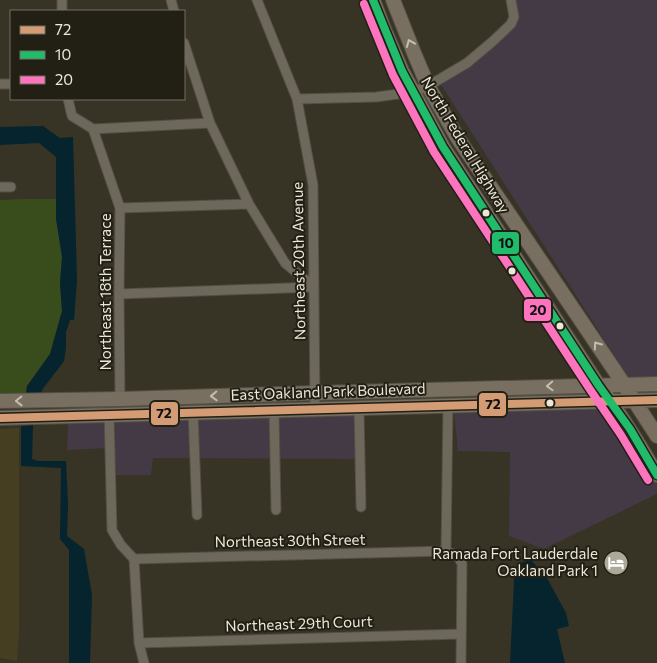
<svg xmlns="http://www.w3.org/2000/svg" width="657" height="663" viewBox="0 0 657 663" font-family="Commissioner,sans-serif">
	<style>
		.commercial { fill: #443a45 }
		.built { fill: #463e20 }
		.green { fill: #394d1c }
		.water { fill: #05242d }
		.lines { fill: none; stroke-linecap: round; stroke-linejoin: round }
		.minor-casing { stroke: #524f43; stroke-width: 11 }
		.primary-casing { stroke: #524f43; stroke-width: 16 }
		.minor { stroke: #6e685c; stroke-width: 9 }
		.primary { stroke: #786f61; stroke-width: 14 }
		.bus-1-casing { stroke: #221f14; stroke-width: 11 }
		.bus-2-casing { stroke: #221f14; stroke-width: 11 }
		.bus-3-casing { stroke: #221f14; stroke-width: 11 }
		.bus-1 { stroke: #d39c74; stroke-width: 8 }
		.bus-2 { stroke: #20bc6c; stroke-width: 8 }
		.bus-3 { stroke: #fc73be; stroke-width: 8 }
		.oneway { stroke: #c3beae }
		.bus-dot { fill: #ebe8d8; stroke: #221f14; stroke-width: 2 }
		.labels { text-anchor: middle; stroke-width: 4; stroke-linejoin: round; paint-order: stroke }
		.street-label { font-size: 15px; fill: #ebe8d8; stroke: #221f14 }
		.poi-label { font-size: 15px; fill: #ebe8d8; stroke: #221f14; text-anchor: end }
		.line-badge { stroke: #221f14; stroke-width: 2 }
		.pale-badge-label { font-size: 14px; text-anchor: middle; font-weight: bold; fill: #111 }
	</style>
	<rect width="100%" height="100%" fill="#373325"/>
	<path class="commercial" d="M510,0H657V380H630L438,80L517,20Z
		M609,406L657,484V494L544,549L509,536L510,452L458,451L454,411Z
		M354,413L355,459L153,458L151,475H106V448L67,450L68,423Z"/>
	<path class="built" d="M19,428V632L17,661L0,658V429Z"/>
	<path class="green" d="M25,199H56L57,221L62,257L60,283L62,311L50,354L27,386L26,393H0V200Z"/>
	<path class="water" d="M43,126L60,138L73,137L77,280L74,320H70L66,332V348L64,361L42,390V393H26L27,386L50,354L62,311L60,283L62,257L56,219V157L39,143L0,145V127Z
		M33,425L32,459L38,461H66L68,504L67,536L84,549L92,595L90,663H69V550L60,539L61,468L21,466V426Z
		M531,560L547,578L566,613L569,626L557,629L565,663H510L514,582L513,569L520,563Z"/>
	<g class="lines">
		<defs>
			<path id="minor" d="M62,0V11
				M171,0L174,11
				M257,0L297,99L313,185L315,409
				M184,43L210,123L249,204L285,263L314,287
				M0,84H11
				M68,99L72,116L93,129
				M297,99L376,97L413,92L428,86L467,63L492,42L511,24L514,17L511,0
				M93,129L120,208L119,294L120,399
				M93,129L210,123
				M0,187H11
				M120,208L249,204
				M119,294L314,287
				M448,405L446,551L458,556L462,564L461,663
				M359,409L361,507
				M274,410L276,510
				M193,412L197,515
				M109,414L112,530L121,545L134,559L139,643L144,663
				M134,559L446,551
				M139,643L461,634"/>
			<path id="primary" d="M373,0L384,29L402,71L443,147L599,386C621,414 639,444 657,475
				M393,0L414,53L428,86L457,137L615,371L657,436
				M0,401L120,399L315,393L657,384
				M0,418L657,400"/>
		</defs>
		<use href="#minor" class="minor-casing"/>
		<use href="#primary" class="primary-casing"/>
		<use href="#minor" class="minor"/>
		<use href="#primary" class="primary"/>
		<defs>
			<path id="bus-1" d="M0,418L657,400"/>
			<path id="bus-2" d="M373,0L402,71L443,147L599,386L630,429L657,475"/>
			<path id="bus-3" d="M364,4L393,75L434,152L591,391L621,435L648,480"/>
		</defs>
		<use href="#bus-1" class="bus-1-casing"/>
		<use href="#bus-2" class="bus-2-casing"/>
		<use href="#bus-3" class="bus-3-casing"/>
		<use href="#bus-1" class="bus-1"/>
		<use href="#bus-2" class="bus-2"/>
		<use href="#bus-3" class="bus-3"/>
	</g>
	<defs><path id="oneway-chevron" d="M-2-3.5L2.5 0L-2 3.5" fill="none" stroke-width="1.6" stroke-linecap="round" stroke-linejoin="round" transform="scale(1.25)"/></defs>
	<g class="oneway">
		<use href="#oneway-chevron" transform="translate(410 43) rotate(-112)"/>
		<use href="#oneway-chevron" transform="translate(597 345) rotate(-125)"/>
		<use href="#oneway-chevron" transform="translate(550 386) rotate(178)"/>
		<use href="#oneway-chevron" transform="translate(214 396) rotate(178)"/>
		<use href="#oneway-chevron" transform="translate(19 401) rotate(179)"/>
	</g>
	<defs>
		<symbol id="hotel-disc" viewBox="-11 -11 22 22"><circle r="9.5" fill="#aca999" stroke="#221f14"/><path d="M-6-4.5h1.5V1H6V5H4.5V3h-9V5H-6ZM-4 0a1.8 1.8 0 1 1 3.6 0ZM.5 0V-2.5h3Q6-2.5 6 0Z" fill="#fff"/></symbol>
	</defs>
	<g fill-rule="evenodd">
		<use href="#hotel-disc" x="602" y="549" width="28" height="28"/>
	</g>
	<g class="bus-dot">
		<circle cx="486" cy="213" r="4.5"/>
		<circle cx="512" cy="271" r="4.5"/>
		<circle cx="560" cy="326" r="4.5"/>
		<circle cx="550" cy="403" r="4.5"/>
	</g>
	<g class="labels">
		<g class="street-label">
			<text transform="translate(465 145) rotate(59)" y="5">North Federal Highway</text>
			<text transform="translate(299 261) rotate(-91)" y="5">Northeast 20th Avenue</text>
			<text transform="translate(106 292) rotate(-90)" y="5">Northeast 18th Terrace</text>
			<text transform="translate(328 392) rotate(-2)" y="5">East Oakland Park Boulevard</text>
			<text transform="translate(290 541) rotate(-1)" y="5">Northeast 30th Street</text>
			<text transform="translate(299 624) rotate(-2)" y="5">Northeast 29th Court</text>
		</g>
		<g class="poi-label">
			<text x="598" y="559">Ramada Fort Lauderdale<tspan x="598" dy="17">Oakland Park 1</tspan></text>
		</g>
	</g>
	<g class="line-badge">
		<rect x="491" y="231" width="29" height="24" rx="5" fill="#20bc6c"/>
		<rect x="523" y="298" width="29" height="24" rx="5" fill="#fc73be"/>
		<rect x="478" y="392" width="29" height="25" rx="5" fill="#d39c74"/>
		<rect x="150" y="401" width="29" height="25" rx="5" fill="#d39c74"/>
	</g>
	<g class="pale-badge-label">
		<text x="506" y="248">10</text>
		<text x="538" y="315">20</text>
		<text x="493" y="409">72</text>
		<text x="164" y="418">72</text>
	</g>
	<rect x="10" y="10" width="175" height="90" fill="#221f14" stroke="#726f62"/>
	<rect x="20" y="26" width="25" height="8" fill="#d39c74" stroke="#726f62"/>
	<text x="55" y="35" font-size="15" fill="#ebe8d8">72</text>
	<rect x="20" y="51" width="25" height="8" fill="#20bc6c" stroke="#726f62"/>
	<text x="55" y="60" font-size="15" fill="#ebe8d8">10</text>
	<rect x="20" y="76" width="25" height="8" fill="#fc73be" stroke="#726f62"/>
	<text x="55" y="85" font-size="15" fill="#ebe8d8">20</text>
</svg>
